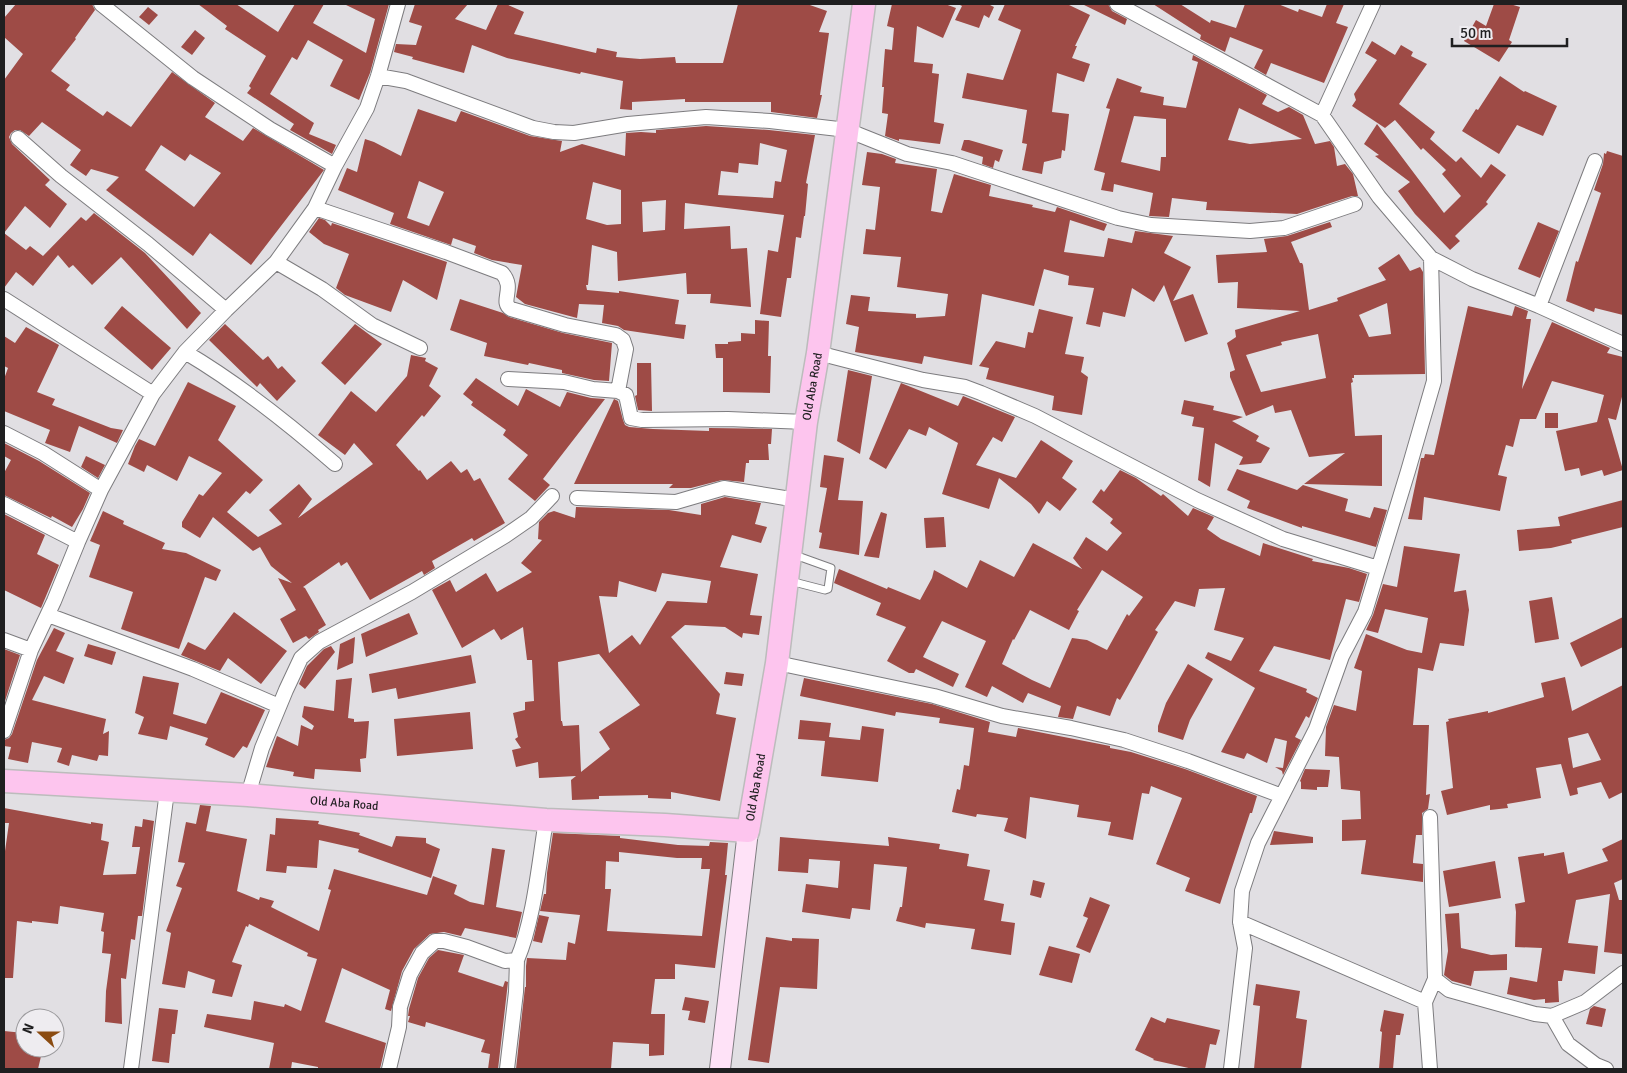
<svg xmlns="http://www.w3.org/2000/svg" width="1627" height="1073" viewBox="0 0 1627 1073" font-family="Signika,sans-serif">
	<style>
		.building { fill: #9e4b46; fill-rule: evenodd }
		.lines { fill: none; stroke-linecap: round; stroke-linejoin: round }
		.lane-casing { stroke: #7d7c7f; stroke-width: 9 }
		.street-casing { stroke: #7d7c7f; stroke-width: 16 }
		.secondary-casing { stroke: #7d7c7f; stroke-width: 22 }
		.primary-casing { stroke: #bcbcbc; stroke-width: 25 }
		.lane { stroke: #fff; stroke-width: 7 }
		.street { stroke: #fff; stroke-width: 14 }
		.secondary { stroke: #fee2f7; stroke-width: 20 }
		.primary { stroke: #fdc5ee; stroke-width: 22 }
		.labels { text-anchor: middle; stroke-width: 5; stroke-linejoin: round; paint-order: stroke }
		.street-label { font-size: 12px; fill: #1f1f20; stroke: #eeecf0 }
	</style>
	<rect width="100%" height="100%" fill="#e1dfe3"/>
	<path class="building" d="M16,4H92L95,10L75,38L76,39L51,71L70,85L66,90L103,116L107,111L131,127L172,72L215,103L205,117L243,141L253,128L324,170L251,265L210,233L193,256L106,190L119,177L91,169L86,176L70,165L81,150L42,122L29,136L20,130H15L11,133L9,137L12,144L50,180L45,185L67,204L50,228L25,206L4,233L26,250L30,246L43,256L81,217L86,221L94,213L145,253L201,313L187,329L121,257L92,285L73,265L69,268L58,255L33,286L16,272L4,288V80L23,54L4,37V18ZM161,145L185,161L190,154L221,173L194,207L145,170Z
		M198,4H236L278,32L295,4H324L313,23L366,53L375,19L344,4H389L370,73L359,100L330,86L343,60L308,40L297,60L292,57L270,94L314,123L309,134L336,145L332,154L290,130L294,124L247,93L251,88L249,86L266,56L225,29L227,26Z
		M415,4H468L455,19L486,30L498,4H506L524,12L514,34L596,53L597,48L617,52L616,57L640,59L675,57L676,63H723L738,4H807L827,11L819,32L829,33L820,95H822L817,118L771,112V102H685V99L632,102V110L620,109L623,81L581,72L580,74L507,58L472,45L464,73L412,59L413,57L394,52L396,44L416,45L422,26L409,22Z
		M892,4H945L956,8L943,38L917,26L914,62L933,64L932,73L939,74L934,122L944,124L940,144L899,139V141L885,136L888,114L882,113L884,87H882L885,49L892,50L894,28L887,26Z
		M958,4H988L994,7L989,18L984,15L979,28L955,20L962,6Z
		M1005,4H1067L1090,15L1075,46H1077L1072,58L1090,64L1084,82L1057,73L1052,112L1069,114L1065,151L1062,150L1061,158L1044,162L1042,174L1022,170L1027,144L1022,143L1027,110L962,98L967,73L1003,80L1021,30L998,20Z
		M1082,4H1108L1112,11L1127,19L1125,25Z
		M1153,4H1180L1210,23L1211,20L1236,28L1245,4H1278L1298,12L1299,9L1322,17L1327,4H1344L1336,23L1348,27L1324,83L1271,63L1266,75L1254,68L1263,50L1230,37L1225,52L1200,39L1201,35Z
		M1494,4H1510L1520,7L1509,40L1512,42L1499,62L1464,41L1476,20L1486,26Z
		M148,7L158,15L149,25L139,17Z
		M195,30L205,38L192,55L181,47Z
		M1372,41L1395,55L1401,45L1413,52L1411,56L1427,64L1399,104L1435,132L1430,139L1456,162L1461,157L1481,178L1491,164L1506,175L1486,202L1488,204L1455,236L1460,241L1450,250L1415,214L1398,191L1410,182L1375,156L1379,155L1364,144L1377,124L1444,213L1461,196L1442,174L1446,170L1423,148L1421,150L1395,120L1385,128L1352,106L1356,100L1354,94L1377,60L1365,53Z
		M1193,55L1267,95L1262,104L1278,112L1289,107L1303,115L1315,144L1330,141L1334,147L1337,166L1345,164L1353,174L1358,196H1352L1297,214L1206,210L1207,202L1172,198L1169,217L1149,216L1153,193L1114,184L1113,192L1101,190L1105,173L1094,170L1110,109L1106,108L1117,78L1142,87L1140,92L1164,97L1163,105L1186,108L1198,62L1192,60ZM1239,108L1302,139L1250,144L1228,140ZM1134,116L1166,119V157H1161L1160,171L1121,162Z
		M1500,76L1524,92L1525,91L1557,106L1543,136L1517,125L1499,154L1462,131L1476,109L1478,110Z
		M418,109L456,122L461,111L530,136L562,141L560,152L582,144L625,156L626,133L641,132L656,133V130L706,126L769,130L815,135L806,183L808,184L805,216H804L801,238L796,237L791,278H787L781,317L760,314L768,250L778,252L784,215L685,203L684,229L730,226L731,249L747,248L751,307L710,303L711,294H687L686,273L618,281L617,252L592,245L588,285H586L587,290L619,293V291L679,300L675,324L686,325L684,339L624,330L618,326L602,323L604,305L579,304L577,318L525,304L516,297L522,265L492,260L474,253L476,246L453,238L451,245L390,224L394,213L338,190L347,168L357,172L365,139L374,142L401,156ZM760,143L787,150L781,182L775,181L773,198L718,195L721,171L738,173L739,163L758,165ZM419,181L444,192L429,226L407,218ZM593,182L621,190V224L607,225L586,219ZM666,200L665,230L643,232L642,202Z
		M964,140H969L1003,150L999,162L995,160L993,168L982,164L983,157L961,150Z
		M1607,151L1623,156V315L1595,308L1594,312L1566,301L1576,261L1578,262L1601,193L1594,190L1603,164L1604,153L1606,154Z
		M867,152L882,154L896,159L895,163L937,169L931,211L942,213L954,174L991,185L989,196L1033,205L1032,207L1055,212L1057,207L1107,224L1104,231L1070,220L1064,252L1104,257L1108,238L1132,243L1135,231L1173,236L1164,253L1191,267L1173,301L1193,294L1208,334L1185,342L1164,285L1154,302L1132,288L1125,317L1103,312L1100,327L1086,324L1094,288L1068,285L1069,276L1044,269L1034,306L982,294L972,365L924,356L922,364L855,352L859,327L846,324L851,295L870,297L868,311L916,314V318L945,316L948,294L897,287L901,257L863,254L866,229L875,230L880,187L862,185Z
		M319,218L325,220L331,226L332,223L447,262L437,300L403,280L391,312L345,295L336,288L349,254L324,244L309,232Z
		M1330,222L1332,227L1291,242L1300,263H1302L1303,265L1309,310L1338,301L1337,298L1386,280L1378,268L1399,254L1410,271L1420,267L1423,272L1425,374L1354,375V378H1352L1353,382L1351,383L1355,436L1382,435V486L1304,484L1345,453L1309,457L1291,410L1275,413L1273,405L1246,416L1230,377V372L1235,370L1227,343L1236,337L1235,330L1300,311L1237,308L1238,282L1218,283L1216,255L1267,252L1264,239L1287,236ZM1387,303L1391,334L1369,337L1359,315ZM1318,334L1326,378L1261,392L1246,355L1282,345L1281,342Z
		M1538,222L1559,231L1540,278L1518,269Z
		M460,299L503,313L509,317L563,333L612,343L609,381L594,380L562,373V370L529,363L528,365L484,356L487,343L450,330Z
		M122,306L171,348L152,370L104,328Z
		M1468,306L1512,316L1515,306L1528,311L1526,319H1531L1522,389L1552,322L1610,348L1607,353L1623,357V393L1616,420L1608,418L1623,470L1604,476L1602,470L1581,476L1579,468L1565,471L1556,431L1597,422L1604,395L1552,381L1536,419H1520L1513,447L1506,445L1498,475L1507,477L1500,511L1424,497L1422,520L1408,519L1421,458H1424L1425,454L1434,455Z
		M1039,309L1073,317L1065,354L1084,357L1081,372L1088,377L1082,415L1052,410L1054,396L986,379L989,368L979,366L996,341L1025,348L1028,332L1033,333Z
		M755,320L769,321L768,356H771L770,393L723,392V358H716L715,344H728V342L741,341V333L755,334Z
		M225,324L263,360L268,356L278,369L282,366L296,381L277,401L260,383L257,387L209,340Z
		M355,324L382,344L345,385L321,363Z
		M26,327L59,345L37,392L55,399L52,405L111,428L123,430L117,443L79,426L70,452L45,443L50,430L4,411V379L8,368L4,366V336L15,343Z
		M411,355L426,358L425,361L438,368L429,386L441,396L424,417L422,415L396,445L419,471L420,470L427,480L451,461L461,473L467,469L474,481L480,478L505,523L474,541L472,538L432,561L435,568L424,575L422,571L370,600L347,562L341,566L339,562L303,587L305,588L326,625L318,630L319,632L309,639L306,636L293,643L280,619L296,610L278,578L292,583L271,566L260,547L253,551L213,517L200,538L182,527V522L199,494L203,496L222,473L189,456L177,481L147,465L144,472L128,464L135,446L139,439L155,446L188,382L236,406L218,440L263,480L250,494L246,491L227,512L258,537L282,524L269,510L299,484L312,499L298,518L373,464L354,443L345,455L318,435L351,391L376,412L407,376Z
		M637,363H651L652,411L638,410L635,396L637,395Z
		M848,370L872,376L860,454L837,441Z
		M476,378L518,406L526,389L560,407L567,392L591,398L605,399L543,479L550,485L535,501L508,479L528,455L503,435L506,430L471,405L473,402L463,394Z
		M901,383L958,406L963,396L1015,417L1002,442L993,437L976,465L1016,478L1041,440L1073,461L1062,478L1077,489L1060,511L1047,501L1039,514L1031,504L999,478L989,509L942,494L958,443L929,427L926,436L909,429L886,469L869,459Z
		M614,399L618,401L623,420L625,425L629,427L653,429L709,431V428L772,429L771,444H768L769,460H749V463H746L744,482L722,480L691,488H669L673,484H574Z
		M1184,400L1214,406L1213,410L1243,417L1232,421L1259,436L1256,441L1270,448L1261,463L1239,465L1243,457L1215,443L1210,487L1198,480L1204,428L1192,426L1194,417L1181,414Z
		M1545,413H1558V428H1545Z
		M4,443L39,461L90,493L83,509L72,527L52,516L51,518L4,495V473L11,460L4,456Z
		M824,455L844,458L838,500L863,501L859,555L819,548L822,533L819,532L827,488L820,487Z
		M86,456L105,465L98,478L81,467Z
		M1237,469L1297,490L1303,485L1348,499L1345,511L1370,518L1374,507L1387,510L1376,547L1302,526V528L1247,508L1250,501L1227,490Z
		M1120,470L1136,478L1161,496L1163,494L1188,516L1193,508L1214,517L1207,529L1221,539L1260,556L1263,543L1313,559L1312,561L1349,568L1367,574L1359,602L1346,599L1330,660L1274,646L1259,671L1307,689L1306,692L1318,698L1309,718L1306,716L1295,737L1301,740L1283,775L1282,771L1275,767L1283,768L1287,741L1275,738L1267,763L1247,753L1244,759L1221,752L1255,688L1205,658L1208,652L1231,661L1244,638L1214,630L1225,588L1199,589L1195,607L1175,601L1155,630L1158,632L1120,700L1117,698L1110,716L1077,706L1073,719L1058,717L1061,706L1028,693L1023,703L992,686L987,697L965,687L986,641L942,621L923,657L959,674L953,687L916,669L914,673H909L887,661L906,627L876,615L881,603L834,583L839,569L887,589L888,587L920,600L932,578L934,570L967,588L980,560L1014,577L1033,543L1082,569L1073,558L1086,537L1107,551L1122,533L1110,523L1113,519L1092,502L1101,489L1104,492ZM1102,570L1143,597L1129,616L1127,614L1107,650L1087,640L1072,638L1050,688L1032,680L1002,664L1013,639L1014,640L1030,610L1069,630L1079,611L1077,610Z
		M725,497L761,503L755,524L767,527L761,543L732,535L720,567L758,574L750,615L762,616L759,635L743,633L742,638L725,627L685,625L671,637L720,694L716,714L736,718L720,801L671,792V799L648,798V795L599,796V799L572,800L571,780L576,776L539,778L538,762L516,767L512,750L521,748L515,739L518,737L513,713L525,710V702L534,701L532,660H527L523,627L501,640L494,629L462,648L432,590L450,580L456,592L486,573L497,592L532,572L521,563L542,540L538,539L539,522L548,513L554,511L575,518L576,507L669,510L701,515V504ZM662,573L711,581L707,603L667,601L640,645L632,635L609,653L599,596L617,597L619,581L656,592ZM599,654L640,705L599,732L610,749L581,772L579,725L563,726L562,721H561L558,662Z
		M1623,500V527L1571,540L1572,543L1551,548L1519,551L1517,530L1560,526L1558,517Z
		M103,511L124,521L123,524L165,543L162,549L186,553L221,570L216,581L205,577L179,649L121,629L133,592L89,577L100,545L90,541Z
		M881,512L887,514L879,558L864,556Z
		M4,514L45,535L37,554L59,565L41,608L4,590Z
		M944,517L946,547L926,548L924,518Z
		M1404,546L1460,554L1454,592L1466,590L1469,610L1464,646L1440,643L1433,671L1418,668L1413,725H1429L1426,795L1430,794L1428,809L1422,813V835H1416L1413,861V863L1423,864V882L1361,874L1366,840L1342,841V820L1361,819L1360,791L1341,789L1339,757L1325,756L1326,727L1334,705L1356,711L1362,671L1354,668L1366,634L1407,650L1422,653L1428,618L1385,609L1378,633L1366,630L1373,615L1383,584L1397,587Z
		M1552,597L1559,639L1535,643L1529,601Z
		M234,612L287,651L261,684L228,658L220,671L181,655L188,642L205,650Z
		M409,613L418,634L366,657L361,634Z
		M1623,617V647L1581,667L1570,643Z
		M54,628L65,633L56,651L74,658L64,684L44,676L32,700L106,719L103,734L109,731L108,756L99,755L97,761L72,755L69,766L57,762L62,748L32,742L28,763L8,759L11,747L4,746V740L9,738L12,734L37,660Z
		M355,637L353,663L337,670L340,644Z
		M88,644L116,652L112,665L84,656Z
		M331,646L335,652L305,689L299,684L307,666L324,649Z
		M4,649L20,655L4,704Z
		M471,655L476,683L398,699L396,688L372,693L369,674Z
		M1188,664L1213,679L1190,720L1183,740L1158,732V726L1166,703Z
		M726,672L744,674L742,686L724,684Z
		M143,676L179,683L173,714L206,724L221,692L265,710L247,748L243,746L234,758L205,745L208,738L170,726L167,740L138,734L144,717L135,713Z
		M1565,677L1572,711L1623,685V792L1609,799L1601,782L1577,788L1578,794L1570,796L1561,764L1536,768L1541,798L1507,804L1508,808L1490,810V805L1447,815L1441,791L1453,788L1446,722L1449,721L1448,719L1488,711V713L1544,697L1541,683ZM1588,733L1601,760L1573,768L1568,738Z
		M352,678L348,718L354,719V722L369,721L366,758L360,759L361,772L315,769L314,779L293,776L294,772L266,767L277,736L298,746L301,725L312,730L314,726L302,717L304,706L334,711L336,680Z
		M804,678L932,704L990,722L988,732L1016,737L1018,728L1110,746V748L1131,752L1185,769L1257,796L1252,813H1250L1220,904L1185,891L1190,878L1156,864L1182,798L1151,786L1149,794L1142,793L1133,840L1108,835L1111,822L1077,817L1079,805L1030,797L1026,839L1004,831L1008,818L977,814L976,817L952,812L957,789L960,790L964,765L969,766L974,728L939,723L940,718L896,712L895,716L800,696Z
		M470,712L473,749L397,756L394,719Z
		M800,720L831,723L829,737L860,740L862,726L884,729L878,782L821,776L825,741L798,739Z
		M1305,769L1330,770L1328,787H1317V790L1301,789V782L1300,781Z
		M200,805L211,806L206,831L247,839L237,891L259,900L260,897L274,901L271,907L319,931L331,890L328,889L334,869L427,895L433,876L457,885L454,894L470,902L484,905L492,848L505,850L496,907L522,912L516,938L465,928L461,936L444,932L430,934L414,949L402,971L391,1011L385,1009L390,990L342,968L325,1022L386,1043L380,1069H318V1067L292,1062L291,1069H269L274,1043L204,1027L207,1014L251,1020L254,1001L284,1007L285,1004L301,1011L317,959L307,956L308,953L249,924L248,927L246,926L232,962L242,965L232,997L212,993L215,980L188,971L185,988L162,984L171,933L166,931L182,888L176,886L185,863L178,862L186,822L196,824Z
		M4,808L91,824V822L103,824L101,840L109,842L103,875L136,874L140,847H132L135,826L142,827L143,819L154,821L142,916H138L135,940L131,939L126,979L121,978L122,1024L105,1022L106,991L111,954L102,953L104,932L101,931L104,913L60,906L58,924L32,921V923L17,921L13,978H4V858L9,823H4Z
		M276,818L319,821L318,824L360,833L359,835L392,847L396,836L426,838V843L440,849L431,878L358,852L359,849L319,840L317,868L287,866L286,873L266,871L270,834L275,835Z
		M1274,831L1313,837V843L1270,845Z
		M553,833L620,836V838L678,845L709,846L710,842L728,843L725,875H727L715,968L675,964V979H655L651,1014H665L664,1055L649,1056V1044L613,1042L611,1069L575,1068V1069H516L525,987H526V966L527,958L566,960L568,942L575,944L580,915L540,911L544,894H546L547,873ZM619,852L677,858H702L701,869H710L702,936L607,931L611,889H605L606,861L619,862Z
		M780,837L889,846L888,837L940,844L939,849L969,854L967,866L990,870L984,900L1004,904L1001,921L1015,923L1011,955L971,949L975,929L926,923L925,928L896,921L900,907H902L907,867L874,864L870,910L852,908L850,919L802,912L806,884L838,888L840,861L809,859L808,873L778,871Z
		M1623,839V879L1614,883L1619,900H1623L1622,954L1604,952L1610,894L1576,900L1568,943L1598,946L1595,974L1564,970L1562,981H1558L1559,1002L1545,1003V999L1534,1000L1507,994L1510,977L1537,982L1542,948L1515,947L1516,912L1515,904L1525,902L1518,857L1544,853V856L1564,852L1568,874L1608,861L1602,849Z
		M1495,861L1501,898L1449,907L1443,871Z
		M1033,880L1045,883L1041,898L1030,895Z
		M1090,897L1110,905L1090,953L1076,947L1088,918L1083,916Z
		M1459,913L1461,948L1491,955L1507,954V970L1474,971L1471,986L1452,981L1444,975L1448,951L1445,914Z
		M539,915L549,917L542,943L533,941Z
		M766,937L792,941V938L819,939L817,989L780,987L769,1063L748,1060Z
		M1049,946L1080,954L1072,983L1039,975Z
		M438,950L464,955L458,972L503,987L505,981L508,982L498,1069H488L490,1054L481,1052L485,1040L426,1022L425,1027L408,1022L410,1016H408L409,1009L418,978L429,958Z
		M1256,984L1300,991L1296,1018L1307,1020L1301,1069H1254L1260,1006L1253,1005Z
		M685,997L709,1001L705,1023L688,1020L690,1011L682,1010Z
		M1594,1006L1606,1009L1602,1027L1586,1024L1590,1009Z
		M159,1008L178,1010L175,1034H172L169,1063L152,1061Z
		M1384,1010L1404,1014L1400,1035H1396L1393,1069H1379L1382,1032L1380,1031Z
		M1151,1017L1165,1023L1167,1018L1220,1030L1216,1045L1210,1044L1205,1069H1193L1153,1060L1154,1059L1135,1050Z
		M4,1031L24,1033L23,1048H43L38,1069H4Z"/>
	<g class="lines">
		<defs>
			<path id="lane" d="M790,581L825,590L828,589L831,568L792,554"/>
			<path id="street" d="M101,4L193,78L270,129L335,166
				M1117,4L1322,115L1379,197L1431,258L1472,279L1539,306L1623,344
				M378,76L406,81L533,128L554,132L574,133L628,124L706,117L770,121L847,130L907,154L952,163L1118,218L1151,225L1250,231L1284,228L1355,204
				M1322,115L1373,4
				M18,138L61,176L148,244L226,310
				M315,208L446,252L502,273C516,288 499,302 511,309L565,325L616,335L623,340L626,349L618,391
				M276,262L322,289L372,325L420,348
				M4,299L153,394
				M1532,303L1539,306L1595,161
				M185,352C239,384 288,423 335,464
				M818,353L923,380L965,387L981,393L1035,416L1197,500L1283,539L1378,568
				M508,379L564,382L593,389L618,391L626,395L631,418L642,420L728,419L806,422
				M4,433L43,453L101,490
				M577,498L676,502L724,488L797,500
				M4,504L78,542
				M48,615L193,669L279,706
				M4,640L31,650
				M777,663L934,696L1002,716L1071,728L1124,740L1188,761L1282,796
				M4,731L31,650L54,601L78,542L101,490L153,394L185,352L226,310L276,262L315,208L335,166L367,108L378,76L398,4
				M248,795L262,748L286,690L301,658L319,642L412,592L505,536L531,518L552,496
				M1430,817L1435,979
				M1425,1002L1435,979L1449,990L1535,1014L1552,1016L1568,1044L1596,1065L1606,1069
				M1552,1016L1585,1002L1623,973
				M131,1069L167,791
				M389,1069L399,1027L400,1007L410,975L422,953L435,941H444L467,947L505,961L517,960C534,920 539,863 546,820
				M507,1069L516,992L517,960
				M1231,1069L1245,948L1240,922
				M1430,1069L1425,1002L1240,922L1242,891L1258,843L1316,729L1342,656L1365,612L1408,471L1434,381L1431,258"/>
			<path id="secondary" d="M720,1069L748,831"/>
			<g id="primary">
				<path id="s1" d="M4,781L248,795L546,820L665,825L748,831L777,663L806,422L818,353L864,4"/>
			</g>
		</defs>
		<use href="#lane" class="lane-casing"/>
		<use href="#street" class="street-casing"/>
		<use href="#secondary" class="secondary-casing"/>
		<use href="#primary" class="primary-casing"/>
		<use href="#lane" class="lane"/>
		<use href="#street" class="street"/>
		<use href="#secondary" class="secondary"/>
		<use href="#primary" class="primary"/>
	</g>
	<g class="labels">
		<g class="street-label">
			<text dy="4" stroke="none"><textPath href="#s1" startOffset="1195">Old Aba Road</textPath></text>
			<text dy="4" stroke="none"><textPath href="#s1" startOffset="790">Old Aba Road</textPath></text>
			<text dy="4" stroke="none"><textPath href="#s1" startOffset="341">Old Aba Road</textPath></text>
		</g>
	</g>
	<rect width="1627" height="1073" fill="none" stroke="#1f1f20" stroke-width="10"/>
	<g transform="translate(40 1033) rotate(291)"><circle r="24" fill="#eeecf0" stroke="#9b9a9d"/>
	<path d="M0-4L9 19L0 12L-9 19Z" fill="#8b4c12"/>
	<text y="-8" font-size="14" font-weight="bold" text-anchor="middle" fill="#1f1f20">N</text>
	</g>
	<path d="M1452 38v8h115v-8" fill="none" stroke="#1f1f20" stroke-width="2.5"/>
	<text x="1460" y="38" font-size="15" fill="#1f1f20" stroke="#eeecf0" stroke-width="4" paint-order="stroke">50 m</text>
</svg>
